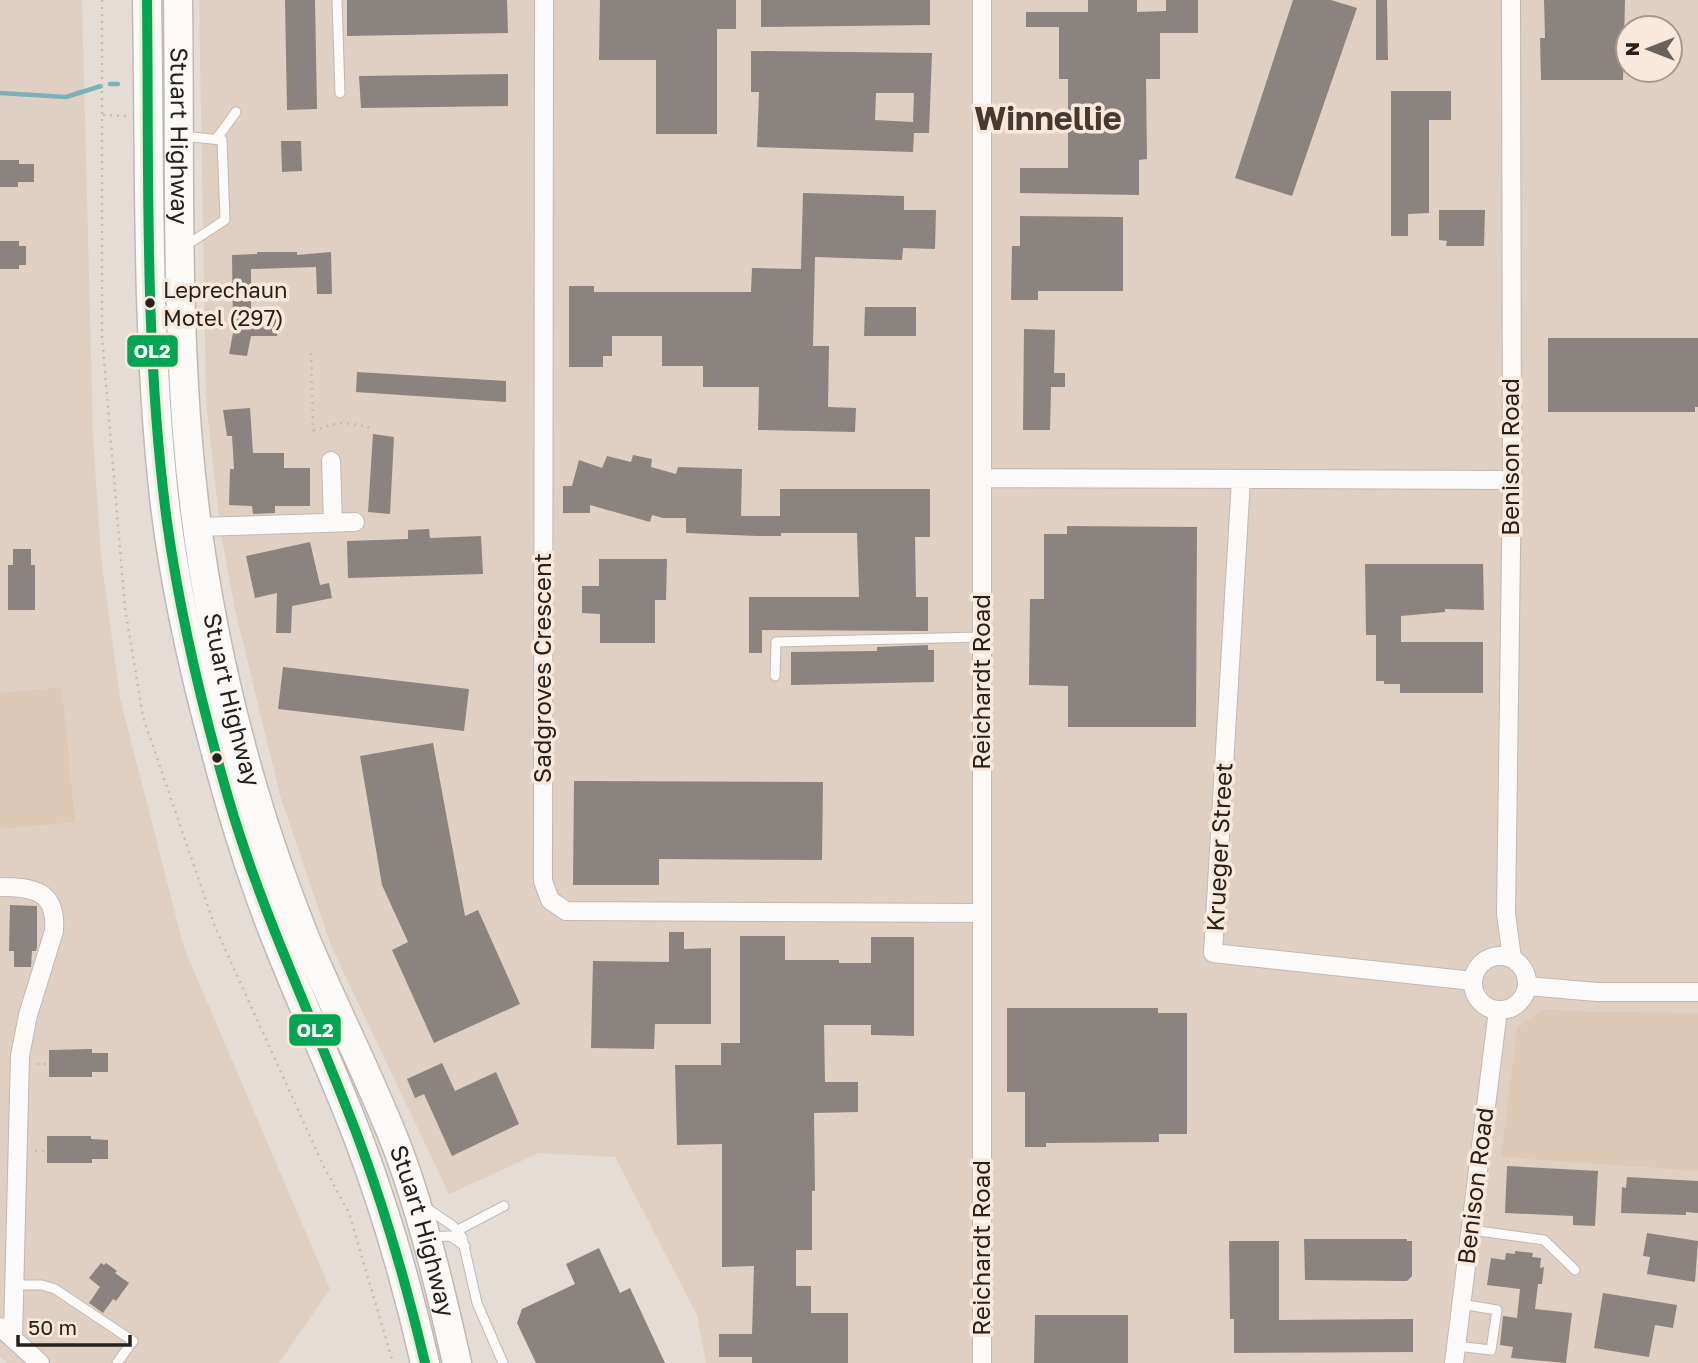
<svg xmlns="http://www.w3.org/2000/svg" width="1698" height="1363" viewBox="0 0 1698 1363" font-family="'Golos Text',sans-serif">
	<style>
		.built { fill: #dfd0c3; fill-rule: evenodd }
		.green { fill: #dec9b7 }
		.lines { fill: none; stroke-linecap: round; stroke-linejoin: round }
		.stream { stroke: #7db1b9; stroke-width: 4.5 }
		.building { fill: #8a837f; fill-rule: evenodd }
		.service-casing { stroke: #c0b9b3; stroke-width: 11 }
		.minor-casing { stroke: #c0b9b3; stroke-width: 20 }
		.trunk-casing { stroke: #c0b9b3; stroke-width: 31 }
		.path { stroke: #c1bdbb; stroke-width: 2.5; stroke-dasharray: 2 5; stroke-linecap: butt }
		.service { stroke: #fbfaf9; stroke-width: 9 }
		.minor { stroke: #fbfaf9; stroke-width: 18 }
		.trunk { stroke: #fbfaf9; stroke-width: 28 }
		.bus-1-casing { stroke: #f9e9dc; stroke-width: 16 }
		.bus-1 { stroke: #00a651; stroke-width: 10 }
		.bus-dot { fill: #27211d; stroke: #f9e9dc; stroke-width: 2.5 }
		.labels { text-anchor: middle; stroke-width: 7; stroke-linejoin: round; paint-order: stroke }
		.bus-label { font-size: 22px; fill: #27211d; stroke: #f9e9dc; text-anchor: start }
		.street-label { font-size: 24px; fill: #27211d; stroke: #f9e9dc }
		.district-label { font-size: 32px; font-weight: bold; fill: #46392f; stroke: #f9e9dc }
		.line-badge { stroke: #f9e9dc; stroke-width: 2.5 }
		.badge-label { font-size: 19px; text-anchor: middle; font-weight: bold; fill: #fff }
	</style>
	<rect width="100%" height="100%" fill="#e5ddd5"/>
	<path class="built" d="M0,0H82L93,435L101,557L120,698L184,948L330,1289L279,1363H7L0,1357Z
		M199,0H1698V1363H706L697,1315L615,1157L539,1153L449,1194L332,948L281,799L236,614L221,535L206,401ZM1628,28H1670V70H1628Z"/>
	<path class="green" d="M62,687L75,822L0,829V693Z
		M1543,1009L1595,1012L1698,1013V1171L1501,1157L1517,1028Z"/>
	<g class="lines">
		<path class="stream" d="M110,84H118
			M0,93L66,97L101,86"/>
	</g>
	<path class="building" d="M285,0H315L317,109L287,110Z
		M347,0H507L508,33L347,36Z
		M600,0H736V29H717V134H656V60H599Z
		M761,0H930V25L761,27Z
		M1088,0H1137V12L1166,11V0H1198V33H1160V79H1146L1147,159L1139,160V195L1020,193V168H1068V79H1059V27H1026V12H1088Z
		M1293,0H1331L1357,8L1292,196L1235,178Z
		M1376,0H1387L1388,60H1376Z
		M1544,0H1625L1623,80H1541L1540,38H1545Z
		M751,51L932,53L929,133H914L913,152L757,147L759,92H751ZM876,93H914L913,122L875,120Z
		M508,74V106L361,108L359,76Z
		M1391,91H1451V120H1429V213L1408,214V236H1391Z
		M281,141H301L302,171L282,172Z
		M0,160H19V164H34V182H18V187H0Z
		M803,193L904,196V210H936L935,249L903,248L902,260L815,257L813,346H829L828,407L856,408L855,432L758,430L759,387H703V366H662V336H612V356H603V367H569V286H594V292H751L752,268L801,269Z
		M1439,210H1485L1484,246H1446L1447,241L1439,240Z
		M1020,216L1123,217V291H1038V300H1011L1012,246H1020Z
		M0,241H19V246H26V265H19V269H0Z
		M257,252H297V255L331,252L332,294H317L316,267L251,269V317L278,318L277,336H251L247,356L229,354L233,333L232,255L257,254Z
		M865,307H916V336H864Z
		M1024,329L1055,330L1054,373H1065V387H1051L1050,430H1023Z
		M1548,338H1698V407H1695V412H1548Z
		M357,372L506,381V402L356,392Z
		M250,408L253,453H284V468H310V506H275V513L253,514L252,506L229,505L230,469H234L232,436H227L223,410Z
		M373,434L394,437L390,514L368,512Z
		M633,455L652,459L651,467L676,474L678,467L742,469L741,516H780V489H930V537H915L916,597H928V631L762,630V653H749V597H859L857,533H781V536H757L686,533V518H663L652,515L650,522L590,505V513H563V486H572L579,460L602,468L607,456L631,462Z
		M1067,526L1197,527L1196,727H1068V686L1029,685L1030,599H1044V534H1067Z
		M429,529L430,538L481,536L483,574L348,578L347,541L408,539V530Z
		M310,542L320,585L329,583L332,598L292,606L291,633H276L277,593L255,598L246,556Z
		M13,549H31V565H35V610H8V565H13Z
		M599,559H667L666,600H655V643H600V614L582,613V586H599Z
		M1365,564H1483L1484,610L1445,609V612L1401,616V642H1483V693H1400V684H1384V681H1376V635H1366Z
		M928,645V650H934V682L791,685V652L877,651V647Z
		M283,667L469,689L464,731L278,709Z
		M433,743L465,916L478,910L520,1004L434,1043L392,950L408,942L382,885L360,756Z
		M574,781L823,782L822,860L659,859V885H573Z
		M10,905L37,906V947L36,951H32L31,967H14V951H9Z
		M669,932H684V949L711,948V1024H655L654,1049L591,1048L593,961L669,962Z
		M740,936H785V960H839V963H871V937H914V1036L871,1035V1025H824L825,1082H858V1112L814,1113L815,1191H812V1250H796V1286H811V1313H848V1363H752V1357H719V1334H752L754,1266L722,1267V1144L677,1145L675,1065H721V1043H740Z
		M1007,1008H1158V1013H1187V1134H1159V1142L1046,1143V1147H1025V1092H1007Z
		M92,1049V1053H108V1072H92V1077H49V1050Z
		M442,1063L455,1091L496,1072L519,1124L452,1156L424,1094L415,1098L407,1079Z
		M47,1136H91V1139L108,1140V1159H92V1163H47Z
		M1507,1166L1598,1171L1595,1226L1573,1225V1216L1505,1213Z
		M1627,1177L1698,1181V1213L1686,1212V1215L1621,1213L1622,1187L1626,1188Z
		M1647,1233L1698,1241L1695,1282L1647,1274L1650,1257L1643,1256Z
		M1304,1239H1407V1241H1412V1276L1407,1281L1305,1280Z
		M1229,1241H1279V1320L1413,1319V1352L1234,1353V1319H1230Z
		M599,1248L620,1293L630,1288L665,1363H536L517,1323L522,1309L575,1284L566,1264Z
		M1515,1251L1533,1253L1532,1257L1541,1258L1540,1268L1544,1267L1542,1284H1538L1535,1309L1572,1313L1566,1363L1511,1358L1513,1347L1500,1345L1503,1316L1517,1318L1520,1289L1487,1285L1491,1258L1505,1260L1506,1253L1515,1254Z
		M101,1263L104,1265L106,1263L117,1271L115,1273L129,1283L116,1301L113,1299L103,1313L89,1303L100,1287L89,1278Z
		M1603,1293L1677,1305L1673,1328L1655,1325L1649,1357L1594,1348Z
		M1035,1315H1128V1363H1034Z"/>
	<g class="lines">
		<defs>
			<path id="service" d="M337,0L340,93
				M182,136L222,140L225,220L185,246
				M217,138L236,112
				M775,676L776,642L982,637
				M428,1209L453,1226L462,1237L477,1303L503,1363
				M458,1230L504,1206
				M1471,1230L1544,1240L1575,1270
				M430,1237L450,1236L465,1246
				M15,1285H42L55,1289L133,1341L117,1363
				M1456,1346L1491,1350L1497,1310L1461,1304"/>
			<path id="minor" d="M544,0L543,881L550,900L566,911L982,913
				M1511,0L1512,480L1506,914L1512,958
				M331,461L333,522
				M982,478L1512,480
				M1241,479L1213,953L1473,981
				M198,527L355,522
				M0,887C34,887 57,891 54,931L28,1015L20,1056L13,1336
				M1473 983a27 27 0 1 1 54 0a27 27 0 1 1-54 0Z
				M1527,986L1597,992H1698
				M0,1327L40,1363
				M982,1363V0
				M1454,1363L1498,1010"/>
			<g id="trunk">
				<path d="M147,0C150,162 146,325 163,487C172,575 192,664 215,749C231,810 250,872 273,931C300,1001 332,1069 359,1140C386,1212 408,1288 425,1363"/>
				<path id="s1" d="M178,0C180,143 176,288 187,431C196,549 219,671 252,785C267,837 285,888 305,938C335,1010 371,1079 399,1152C424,1220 441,1292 457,1363"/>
			</g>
		</defs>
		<use href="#service" class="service-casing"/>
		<use href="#minor" class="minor-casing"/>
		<use href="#trunk" class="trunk-casing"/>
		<path class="path" d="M102,0V336L125,608L143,717L215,927L324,1167L349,1213L393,1363
			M103,115L127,116
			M311,353L313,430C323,429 326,425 334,424C348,422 361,425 374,429
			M37,1064H49
			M35,1151H47"/>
		<use href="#service" class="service"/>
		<use href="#minor" class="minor"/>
		<use href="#trunk" class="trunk"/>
		<defs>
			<path id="bus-1" d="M147,0C149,174 144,349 167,522C180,615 202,707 228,797C262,915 316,1025 359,1140C386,1213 407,1287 425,1363"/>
		</defs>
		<use href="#bus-1" class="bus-1-casing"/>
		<use href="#bus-1" class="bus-1"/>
	</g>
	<g class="bus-dot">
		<circle cx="150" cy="303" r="6"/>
		<circle cx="217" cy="758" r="6"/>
	</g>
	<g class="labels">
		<g class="bus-label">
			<text x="163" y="298">Leprechaun<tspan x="163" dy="28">Motel (297)</tspan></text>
		</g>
		<g class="street-label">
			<text dy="8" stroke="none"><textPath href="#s1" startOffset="136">Stuart Highway</textPath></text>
			<text transform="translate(1511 457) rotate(-90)" y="8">Benison Road</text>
			<text transform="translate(543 668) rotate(-90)" y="8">Sadgroves Crescent</text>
			<text transform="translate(982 682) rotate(-90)" y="8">Reichardt Road</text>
			<text dy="8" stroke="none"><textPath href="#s1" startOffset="704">Stuart Highway</textPath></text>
			<text transform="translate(1220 847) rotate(-87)" y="8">Krueger Street</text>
			<text transform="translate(1476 1186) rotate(-83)" y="8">Benison Road</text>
			<text dy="8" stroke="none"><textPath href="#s1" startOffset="1270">Stuart Highway</textPath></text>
			<text transform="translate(982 1248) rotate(-90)" y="8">Reichardt Road</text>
		</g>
		<g class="district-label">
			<text x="1048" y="130">Winnellie</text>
		</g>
	</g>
	<g class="line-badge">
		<rect x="126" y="334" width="53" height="34" rx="7" fill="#00a651"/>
		<rect x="288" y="1013" width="54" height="34" rx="7" fill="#00a651"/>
	</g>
	<g class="badge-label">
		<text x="152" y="358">OL2</text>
		<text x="315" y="1037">OL2</text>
	</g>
	<g transform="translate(1649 49) rotate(270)"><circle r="33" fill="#f9e9dc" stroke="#a59990" stroke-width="2"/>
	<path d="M0-5L12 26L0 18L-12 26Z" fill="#6a635d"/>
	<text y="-10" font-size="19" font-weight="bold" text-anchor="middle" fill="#27211d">N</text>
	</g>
	<path d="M18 1335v10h112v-10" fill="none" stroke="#27211d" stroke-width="3.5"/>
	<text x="28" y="1335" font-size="21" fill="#27211d" stroke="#f9e9dc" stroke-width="5" paint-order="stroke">50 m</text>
</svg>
